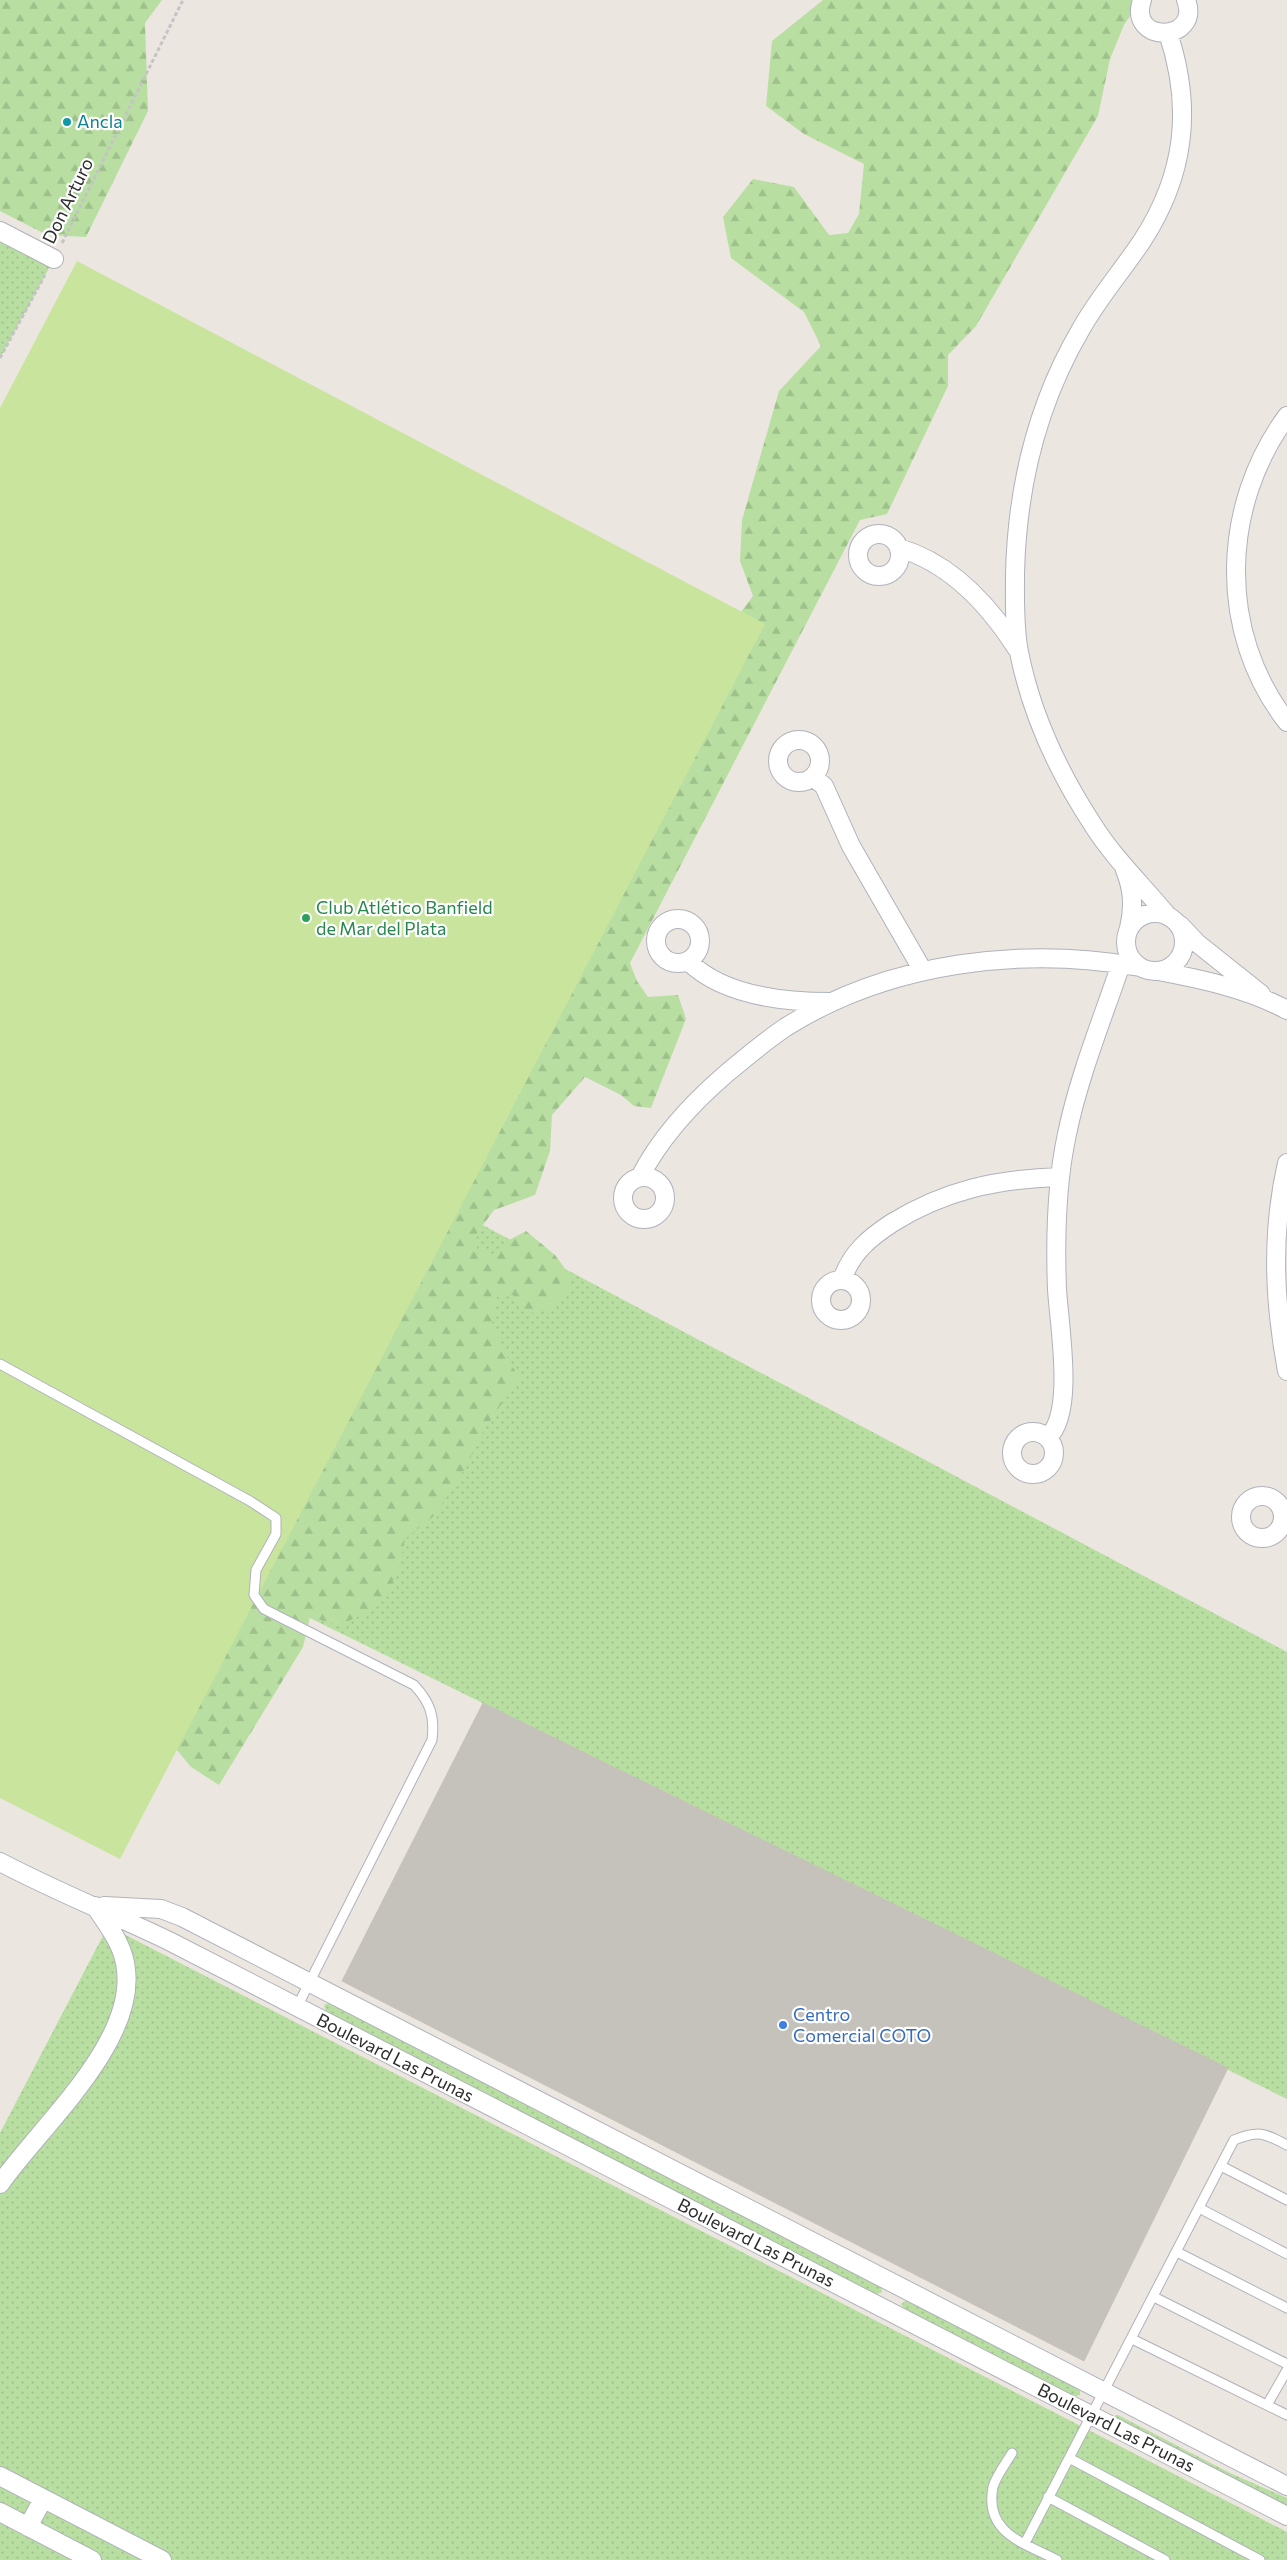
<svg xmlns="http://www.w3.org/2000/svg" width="1287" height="2560" viewBox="0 0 1287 2560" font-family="Commissioner,sans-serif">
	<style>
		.green { fill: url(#green-dots) }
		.forest { fill: url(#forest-firs) }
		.pitch { fill: #c9e59d }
		.building { fill: #c5c1bb; stroke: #c8c2b9 }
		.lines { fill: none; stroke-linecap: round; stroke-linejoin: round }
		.lane-casing { stroke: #b0b2bb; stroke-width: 11 }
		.street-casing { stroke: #b0b2bb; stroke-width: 20 }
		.path { stroke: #c4c4c4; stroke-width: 3; stroke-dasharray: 4 2.5; stroke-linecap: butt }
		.lane { stroke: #fff; stroke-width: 9 }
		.street { stroke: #fff; stroke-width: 18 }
		.culture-dot { fill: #0f9aa8; stroke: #fff; stroke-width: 2 }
		.leisure-dot { fill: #2e9e5b; stroke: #fff; stroke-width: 2 }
		.shop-dot { fill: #3f7fe0; stroke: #fff; stroke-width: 2 }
		.labels { text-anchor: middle; stroke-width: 4.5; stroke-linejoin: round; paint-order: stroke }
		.culture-label { font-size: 18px; fill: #0d838f; stroke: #fff; text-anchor: start }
		.street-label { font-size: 18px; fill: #2c2c2c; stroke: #fff }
		.leisure-label { font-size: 18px; fill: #27864d; stroke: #fff; text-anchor: start }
		.shop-label { font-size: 18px; fill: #366cbe; stroke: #fff; text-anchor: start }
	</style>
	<defs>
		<pattern id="green-dots" width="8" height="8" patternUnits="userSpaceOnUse" patternTransform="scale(1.25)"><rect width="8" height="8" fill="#b8dfa1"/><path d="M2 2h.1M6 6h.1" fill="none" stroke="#9ec08b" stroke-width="1.8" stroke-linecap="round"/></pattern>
		<pattern id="forest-firs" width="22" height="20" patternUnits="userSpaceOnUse" patternTransform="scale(1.25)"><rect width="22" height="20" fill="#b8dfa1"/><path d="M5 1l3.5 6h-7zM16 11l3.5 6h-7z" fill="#9ec08b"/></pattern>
	</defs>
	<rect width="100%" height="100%" fill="#ece6e0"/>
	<path class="green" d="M0,233L54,259L0,358Z
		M458,1212L1287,1652V2099L259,1593Z
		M108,1926L1287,2532V2560H0V2133Z
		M329,2003L881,2286L882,2292L875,2295L326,2012L324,2005Z
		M907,2300L1080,2389V2395L1073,2397L905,2310L901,2304Z
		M1115,2415H1118L1230,2473L1287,2498V2506L1116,2418Z"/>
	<path class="forest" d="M0,0H162L145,23L148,111L86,237L47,235L0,211Z
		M823,0H1141L1124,25L1110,59L1098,116L976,326L948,355V386L887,514L860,520L630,963L637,981L648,997L678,995L686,1019L651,1108L634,1106L621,1095L585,1077L552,1115L550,1151L535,1195L494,1210L477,1233V1249L495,1256L509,1240L526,1231L555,1255L569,1274V1289L550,1308L528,1314L513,1295L497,1297L492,1323L511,1365L521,1379L500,1406L484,1430L466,1467L435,1515L405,1539L401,1561L389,1591L364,1614L339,1625L310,1617L303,1647L219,1785L191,1767L171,1743L721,639L753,596L740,561L742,520L779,391L821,346L804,312L731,258L723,217L753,179L794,187L829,235L848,233L859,214L864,164L804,134L766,106L772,41Z"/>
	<path class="pitch" d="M77,261L765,624L120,1859L0,1798V408Z"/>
	<path class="building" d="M483,1703L1228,2068L1084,2361L342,1981Z"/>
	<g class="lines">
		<defs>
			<path id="lane" d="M0,1364L250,1501L276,1518V1534L256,1570L254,1595L264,1609L414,1685C430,1702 435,1716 432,1740L297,2007
				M1221,2166L1287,2200
				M1199,2208L1287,2254
				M1177,2252L1287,2308
				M1154,2297L1287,2364
				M1132,2339L1287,2415
				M1267,2405L1287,2370
				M1012,2453C1006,2463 996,2476 993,2487C984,2534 1025,2543 1057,2560
				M1069,2458L1260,2560
				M1048,2497L1165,2560
				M1025,2543L1234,2140C1259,2130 1264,2133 1287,2145"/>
			<path id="street" d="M1142,0C1127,45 1202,42 1186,0
				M0,231L54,259
				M1287,416C1221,506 1217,632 1287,722
				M858 555a21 21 0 1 1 42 0a21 21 0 1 1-42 0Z
				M899,548C950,563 989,605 1017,649
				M778 761a21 21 0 1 1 42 0a21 21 0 1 1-42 0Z
				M813,777L824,786L851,846L923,971
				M1125,870C1133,890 1134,907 1129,928
				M1126 942a29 29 0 1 1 58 0a29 29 0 1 1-58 0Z
				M1167,915C1142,885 1113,857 1093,825C1059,773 1031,713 1019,652C1014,627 1015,599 1015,574C1017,487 1037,404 1081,329C1099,297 1122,271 1142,241C1185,175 1193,108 1168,33
				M656 941a22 22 0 1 1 44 0a22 22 0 1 1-44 0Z
				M1180,925L1197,943L1261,994
				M688,961C723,996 783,1002 830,1002
				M1158,971C1201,979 1248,989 1287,1010
				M1287,1163C1271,1233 1274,1301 1287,1371
				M623 1198a21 21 0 1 1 42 0a21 21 0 1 1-42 0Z
				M640,1177C661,1136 692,1103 727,1073C746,1057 765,1041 786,1027C889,962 1022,946 1140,967
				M821 1300a20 20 0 1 1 40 0a20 20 0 1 1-40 0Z
				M842,1280C851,1253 869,1238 892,1223C945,1190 997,1179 1060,1177
				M1012 1453a21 21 0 1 1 42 0a21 21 0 1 1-42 0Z
				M1048,1437C1075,1413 1059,1325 1057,1289C1055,1237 1056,1185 1067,1134C1079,1076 1102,1020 1121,964
				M1241 1517a21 21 0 1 1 42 0a21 21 0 1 1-42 0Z
				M0,1862C55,1891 113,1914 169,1941L1287,2516
				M104,1906L161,1909L182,1917L1287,2486
				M0,2184C40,2127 135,2044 126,1970C124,1945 108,1926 95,1906
				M0,2476L162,2560
				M0,2512L92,2560
				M28,2527L43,2499"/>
		</defs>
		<use href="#lane" class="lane-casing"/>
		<use href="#street" class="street-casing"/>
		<path class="path" d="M62,243L183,0
			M0,358L45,275"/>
		<use href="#lane" class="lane"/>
		<use href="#street" class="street"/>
	</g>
	<circle class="culture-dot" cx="67" cy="122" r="5"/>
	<circle class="leisure-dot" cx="306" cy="918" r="5"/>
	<circle class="shop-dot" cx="783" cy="2025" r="5"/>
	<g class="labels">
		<g class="culture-label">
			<text x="77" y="128">Ancla</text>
		</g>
		<g class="street-label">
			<text transform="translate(68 201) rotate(-64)" y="6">Don Arturo</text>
			<text transform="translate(395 2058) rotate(27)" y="6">Boulevard Las Prunas</text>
			<text transform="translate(756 2243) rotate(27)" y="6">Boulevard Las Prunas</text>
			<text transform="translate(1116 2428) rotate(27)" y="6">Boulevard Las Prunas</text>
		</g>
		<g class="leisure-label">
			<text x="316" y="914">Club Atlético Banfield<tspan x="316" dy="21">de Mar del Plata</tspan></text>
		</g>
		<g class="shop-label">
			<text x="793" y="2021">Centro<tspan x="793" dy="21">Comercial COTO</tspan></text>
		</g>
	</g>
</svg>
